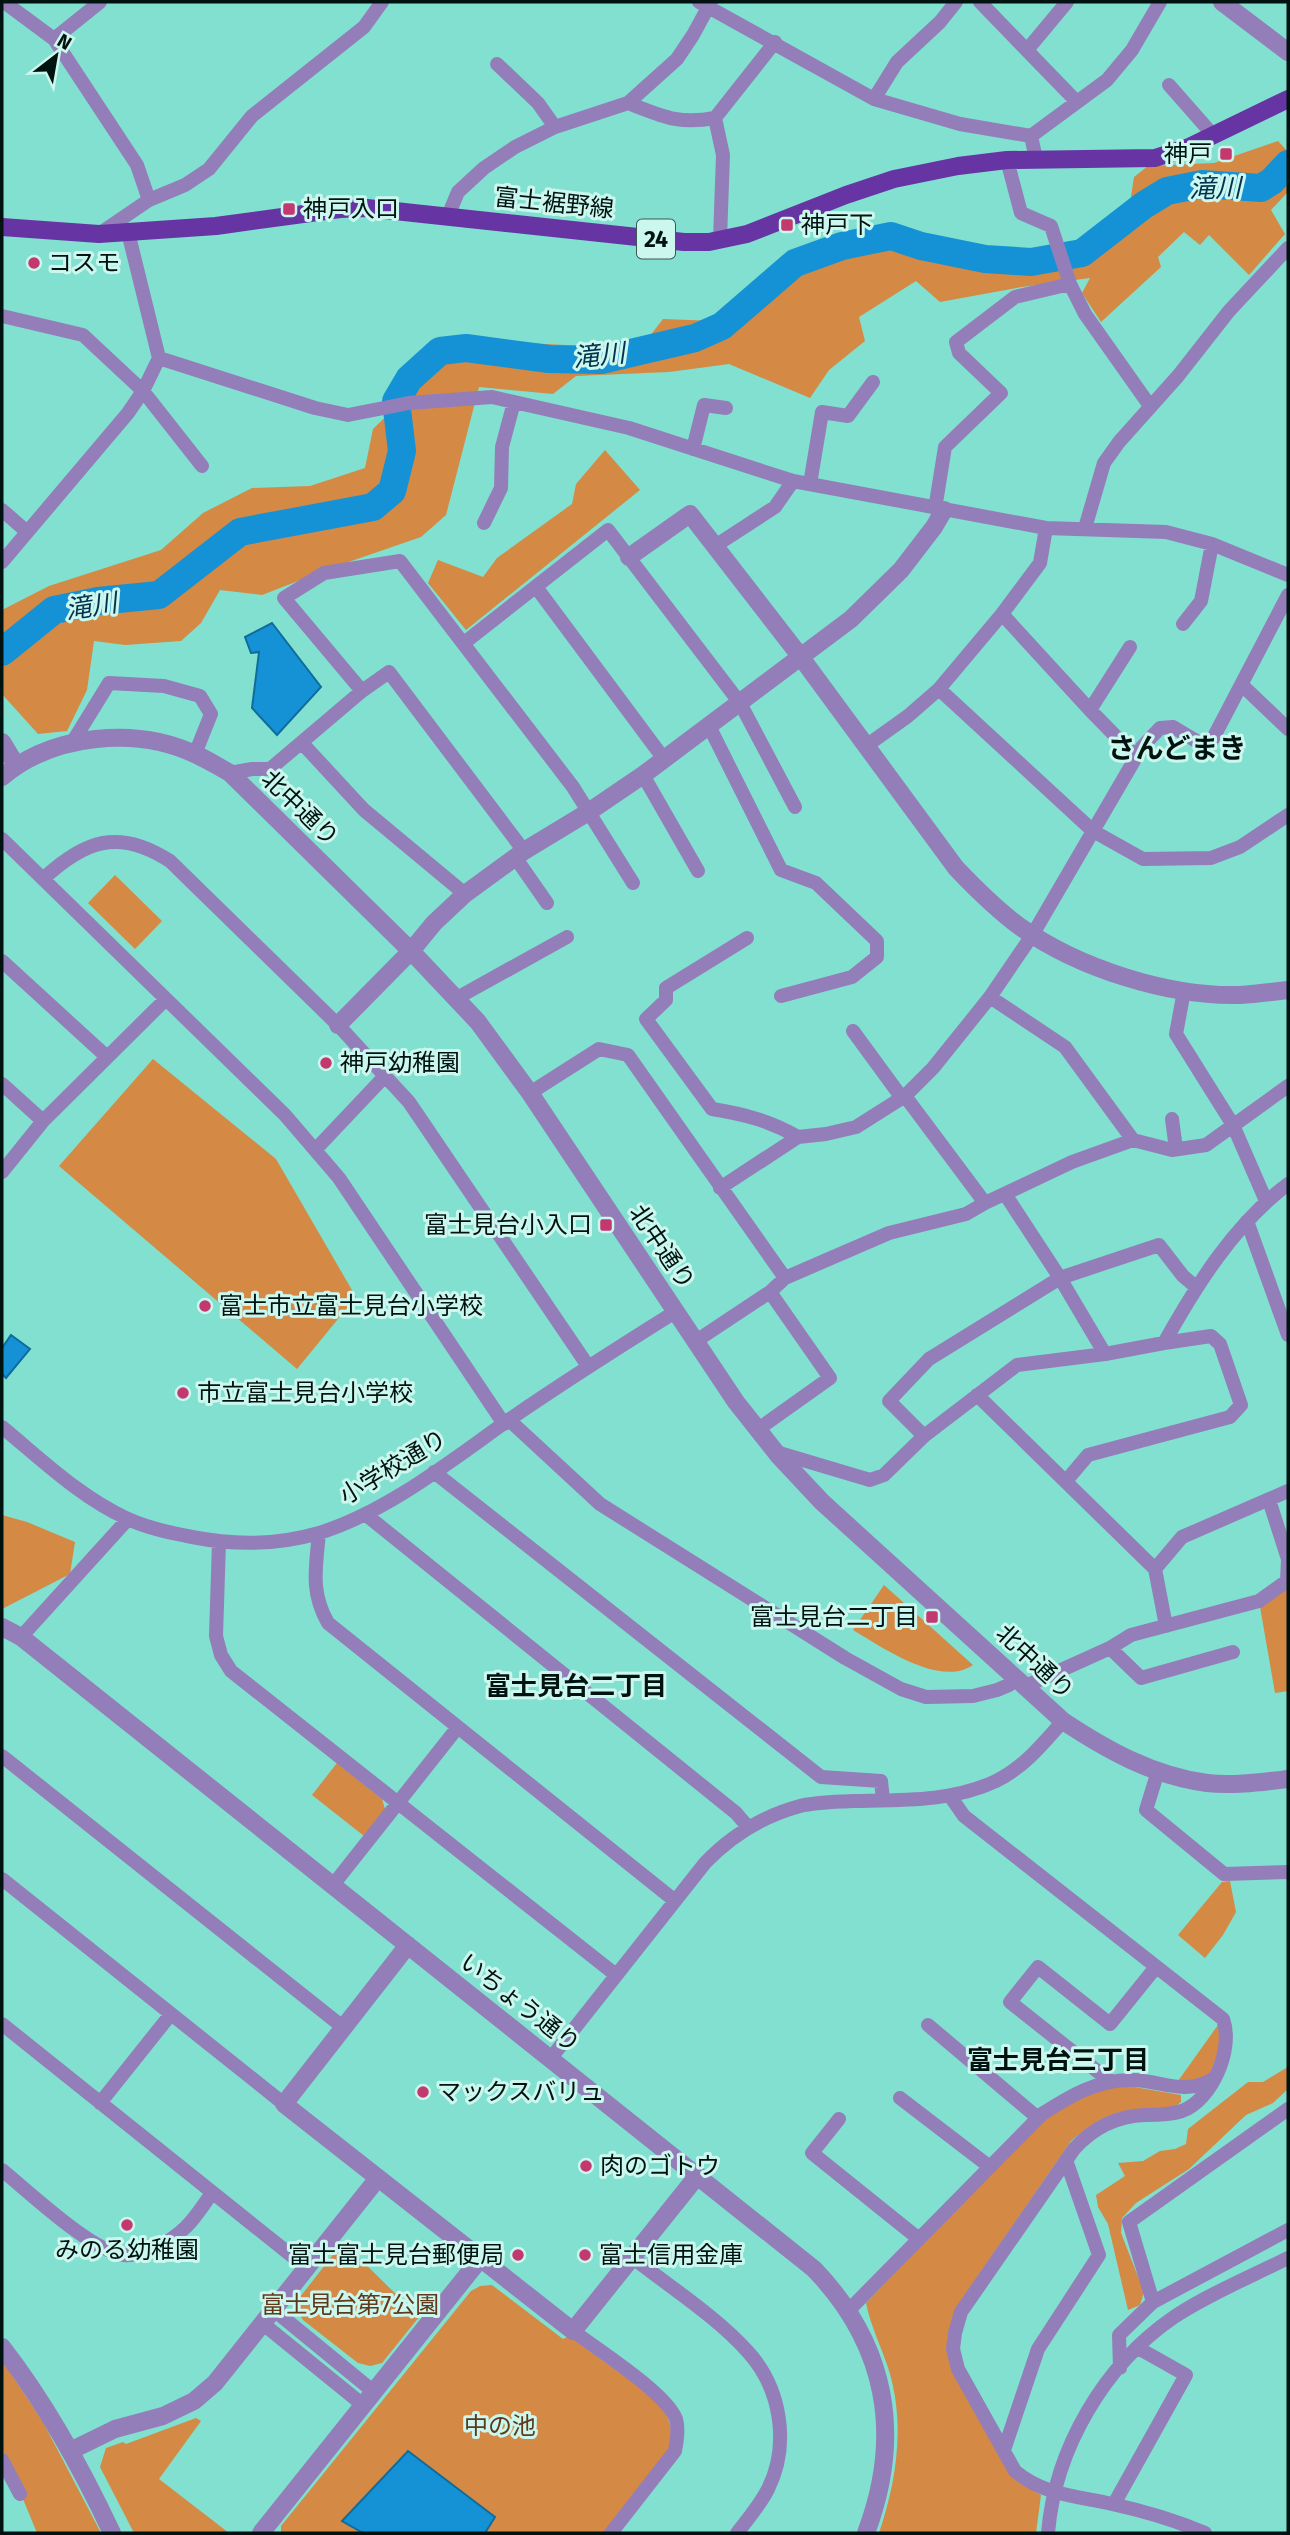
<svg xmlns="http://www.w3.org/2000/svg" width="1290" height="2535" viewBox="0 0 1290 2535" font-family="'Fira Sans','Noto Sans JP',sans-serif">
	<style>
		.green { fill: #d48945 }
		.water { fill: #1592d6; stroke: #0f6c9b; stroke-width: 2 }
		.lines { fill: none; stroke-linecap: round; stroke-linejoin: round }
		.river { stroke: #1592d6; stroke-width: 28 }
		.minor { stroke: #947eb9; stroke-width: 14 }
		.tertiary { stroke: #947eb9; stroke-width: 18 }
		.primary { stroke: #6734a3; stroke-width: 18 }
		.poi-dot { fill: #c3386f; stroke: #cbf7ee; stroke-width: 2.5 }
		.labels { text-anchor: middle; stroke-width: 6; stroke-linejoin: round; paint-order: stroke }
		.shield { fill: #cbf7ee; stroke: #3e5753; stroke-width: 2 }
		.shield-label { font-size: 23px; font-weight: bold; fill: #011310 }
		.poi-label { font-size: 24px; fill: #011310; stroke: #cbf7ee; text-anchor: start }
		.street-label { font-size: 24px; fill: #011310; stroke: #cbf7ee }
		.park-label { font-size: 24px; fill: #5e3a1a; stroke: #cbf7ee }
		.water-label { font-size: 26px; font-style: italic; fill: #02324d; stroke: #cbf7ee }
		.neighbourhood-label { font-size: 26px; font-weight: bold; fill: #011310; stroke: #cbf7ee }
		.quarter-label { font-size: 28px; font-weight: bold; fill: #011310; stroke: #cbf7ee }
	</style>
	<rect width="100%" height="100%" fill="#81e0cf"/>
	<path class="green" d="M1278,141L1288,152V192L1271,210L1285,234L1249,275L1209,235L1200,245L1184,232L1158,257L1161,267L1101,322L1082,293L1090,278L1022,287L940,302L916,281L859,317L865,341L829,370L810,398L729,364L669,372L576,376L553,394L479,387L446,515L421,537L334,567L262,595L220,590L201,623L181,641L125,645L94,641L87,690L67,731L38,734L2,694V610L49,586L161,550L203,513L252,488L310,486L365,468L373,429L434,370L457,357L507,342L584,346L646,341L663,319L742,322C763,300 787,273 816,260C879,232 946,246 1012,251C1030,252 1049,251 1066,252L1089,231L1130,203L1134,177L1148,166L1214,163Z
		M605,450L640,490L466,630L428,583L438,560L483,577L497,558L572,504L576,484Z
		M115,875L162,921L135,949L88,903Z
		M153,1059L276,1159L356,1297L297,1369L59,1166Z
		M2,1515L27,1522L75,1542L70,1574L4,1608H2Z
		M1288,1580V1691L1275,1693L1259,1601Z
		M884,1585L973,1665C940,1688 882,1647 853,1630Z
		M337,1763L382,1799L385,1809L364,1836L312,1795Z
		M1230,1881L1236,1912L1223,1935L1205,1958L1178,1935L1222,1882Z
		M1218,2025L1222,2044L1210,2073L1197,2081H1178Z
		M1288,2067V2089L1273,2103L1246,2115L1189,2169L1136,2203L1122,2218L1121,2233L1144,2292L1140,2305L1128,2310L1108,2224L1098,2207L1096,2195L1125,2176L1118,2163L1143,2161L1160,2151L1175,2149L1186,2144L1188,2129L1248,2082H1263Z
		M1116,2087H1134L1181,2095V2102C1168,2115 1138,2108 1120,2112C1101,2117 1086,2128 1071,2141L962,2299C952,2316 946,2333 947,2353L1015,2480L1041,2495L1036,2533H879C896,2483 905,2427 890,2374C883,2350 871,2328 866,2303L1045,2118L1084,2094Z
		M343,2242L419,2317L382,2363L370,2366L358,2363L303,2320L297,2310L300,2297Z
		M492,2285L563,2339L569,2336L653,2397C666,2409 675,2428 670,2446C666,2463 618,2516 604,2533H281V2526L471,2291L480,2286Z
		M2,2360L43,2422L101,2533H37L2,2448Z
		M196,2418L201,2421L159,2479L229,2533H134L100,2467L106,2448L123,2442L126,2444Z"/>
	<path class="water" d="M272,623L321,687L277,735L252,708L259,652L251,653L245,637Z
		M11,1335L30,1349L6,1378L2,1374V1348Z
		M408,2451L495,2517L485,2533H363L342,2521Z"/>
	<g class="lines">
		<path class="river" d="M2,652L54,610L98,601L159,595L240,532L373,507L392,491L402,451L396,401L409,379L440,351L466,348L549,359L601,360L695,338L722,326L795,263L842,246L891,236L921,246L985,259L1031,262L1082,253L1144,205L1167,191L1202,184L1261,188L1272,181L1288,164"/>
		<path class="minor" d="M4,2L54,39L137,165L149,200
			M699,2L874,99L960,124L1031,136L1036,159
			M980,2L1076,101
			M54,39L100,2
			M1027,50L1067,2
			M497,64L538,103L555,127
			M1169,85L1213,135
			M874,99L897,62L940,22L956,2
			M628,103C662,116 678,125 715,118L775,42
			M715,118L723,155L720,239
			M1031,136L1107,80L1132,50L1160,2
			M1007,160L1021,213L1051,226L1070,284L1085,314L1150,406
			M448,216L458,192L484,168L515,147L555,127L628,103L677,59L693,35L711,2
			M99,234L149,200L185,185L209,169L252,116L364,27L382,2
			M2,316L83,335L143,391L202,466
			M159,358L315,408L348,415L409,403L492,397L629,428L793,481L1046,528L1166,532L1212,544L1288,575
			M693,449L704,405L726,408
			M810,484L822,412L848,416L873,382
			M935,509L945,447L1001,393L959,353L956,342L1015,297L1070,284
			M2,510L26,531
			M484,523L501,488L502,447L514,402
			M1046,528L1040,563L1002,614L1090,710L1135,756
			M1085,528L1104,463L1119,442L1178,376L1229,311L1288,248
			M715,546L775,507L793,481
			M2,562L128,413L143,391L159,358L128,232
			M536,587L664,759
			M1002,614L939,689L1093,831L1143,859L1211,858L1240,847L1288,815
			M1183,624L1201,601L1212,544
			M464,643L608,530L740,703L795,807
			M1243,686L1288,729
			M362,691L284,598L324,573L400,561L573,787L633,883
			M1090,710L1130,647
			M709,726L781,870L816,883L877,941V957L852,977L781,996
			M72,743L109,683L164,686L200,696L211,714L195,754
			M302,743L364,810L465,894
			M866,746L908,716L939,689
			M230,773L252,769H270L362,691L389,672L524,851
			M643,775L698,871
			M2,839L285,1115L339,1178L504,1424
			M515,857L547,903
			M43,879C85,840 119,828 170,861L338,1025L409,1102L588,1366
			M747,938L666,988V1000L646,1019L712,1109C744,1114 770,1121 798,1137
			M2,961L107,1057
			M1184,991L1176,1034L1233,1125L1266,1201
			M990,997L1065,1047L1133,1140
			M457,998L567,937
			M853,1031L902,1098
			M2,1084L43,1121
			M530,1093L599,1049L628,1055L785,1278
			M905,1096L985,1203
			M1172,1119L1176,1149
			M316,1149L385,1076
			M2,1172L43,1121L166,999
			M720,1188L798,1137L826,1134L856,1127L905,1096L933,1068L990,997L1033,934L1142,747L1160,728L1173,727L1208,748L1288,595
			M1005,1194L1060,1278L1105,1354
			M1247,1221L1288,1335
			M696,1341L770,1292L785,1278L889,1233L966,1214L985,1203L1072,1162L1133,1140L1172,1150L1206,1145L1288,1086
			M977,1395L1155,1569L1166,1626
			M509,1420L600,1504L845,1658L901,1689L926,1697L973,1696L997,1690L1009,1685L1017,1678
			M2,1427C41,1459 80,1497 126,1518C146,1528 171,1533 192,1537C233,1545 278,1545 319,1533C387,1512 452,1460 510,1419C564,1382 619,1347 675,1312
			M757,1430L830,1378L770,1292
			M924,1436L889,1401L929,1359L1060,1278L1159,1245L1183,1276L1196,1287
			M776,1452L870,1480L884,1475L924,1436L1017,1365L1105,1354L1164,1343C1197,1284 1234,1225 1288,1184
			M434,1472L821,1777L881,1781L883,1800
			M1066,1481L1088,1455L1230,1417L1241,1405L1220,1344L1211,1336L1164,1343
			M365,1514L736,1813L748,1827
			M319,1533C316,1567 310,1592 328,1623L674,1900
			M219,1542L216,1636L221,1655L231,1671L616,1975
			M1155,1569L1182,1537L1288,1491
			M21,1637L128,1519
			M1110,1648L1141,1678L1233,1652
			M1026,1686L1110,1648L1131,1635L1259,1601L1287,1581L1288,1559L1269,1500
			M2,1756L344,2028
			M1158,1771L1146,1810L1224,1874L1288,1872
			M950,1796L964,1816L1223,2019C1234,2049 1212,2100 1182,2111C1170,2115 1157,2115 1145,2115C1115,2116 1093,2128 1074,2149L961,2312L955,2333L953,2349L958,2369L1015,2471C1043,2495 1077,2496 1112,2504C1144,2511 1175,2520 1205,2533
			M2,1879L284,2104
			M333,1885L458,1727
			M2,2024L307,2268
			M928,2025L1038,2118
			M551,2058L705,1863C731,1836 763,1816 800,1806C817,1802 836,1802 853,1801C901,1800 952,1802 996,1781C1023,1768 1043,1744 1063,1721
			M1111,2082L1010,2002L1038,1967L1110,2024L1156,1967
			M900,2098L990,2167
			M100,2103L171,2014
			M839,2119L812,2153L919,2239
			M2,2170C29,2192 92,2252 124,2255C146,2257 171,2241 186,2227C196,2217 204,2204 212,2193
			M632,2257C671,2288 716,2316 749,2353C781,2389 790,2445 768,2489C760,2505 748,2519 737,2533
			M1153,2302L1129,2222L1288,2109
			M274,2310L374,2392
			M849,2310L1042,2114C1070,2096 1098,2079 1133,2080C1163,2081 1185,2096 1213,2079
			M262,2323L363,2405
			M573,2331C597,2349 666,2393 676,2419C679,2429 677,2441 675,2451L611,2533
			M1120,2368L1119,2335L1153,2302L1288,2230
			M1004,2450L1038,2349L1099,2255L1066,2160
			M2,2460L20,2494
			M1114,2504L1186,2375L1138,2348
			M1048,2533C1055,2449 1104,2365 1174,2317C1209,2294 1250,2277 1288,2258"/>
		<path class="tertiary" d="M1222,2L1288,52
			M629,557L690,514L800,656L956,868C976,889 996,909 1019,926C1078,968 1168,997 1240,995C1256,994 1272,992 1288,990
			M2,742L16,765
			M2,777C53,734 136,726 197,755C208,760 219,767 230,773L411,951L478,1022L530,1093L736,1402L778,1455L822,1502L1063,1721C1107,1750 1153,1776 1207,1783C1233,1786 1262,1782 1288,1779
			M338,1025L411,951L434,923L465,894L524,851L590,811L643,775L851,619L901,570L934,527L944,510
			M2,1627L21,1637L814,2269C887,2345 903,2435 866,2533
			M408,1945L284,2104L573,2331L698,2175
			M2,2347C47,2405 81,2467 112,2533
			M72,2450L115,2429L163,2416L194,2401L215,2383L378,2178
			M261,2533L480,2259"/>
		<path class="primary" d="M2,227L99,234L216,226L340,209L367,208L684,242H709L747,234L846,195L894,179L958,166L1007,160L1155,158L1189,147L1288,99"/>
	</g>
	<g class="poi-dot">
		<rect x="1219" y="147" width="14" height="14" rx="3.5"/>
		<rect x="282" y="202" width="14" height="14" rx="3.5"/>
		<rect x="780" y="218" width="14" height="14" rx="3.5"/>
		<circle cx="34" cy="263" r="7"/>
		<circle cx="326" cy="1063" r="7"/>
		<rect x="599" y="1218" width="14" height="14" rx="3.5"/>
		<circle cx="205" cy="1306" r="7"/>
		<circle cx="183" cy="1393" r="7"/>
		<rect x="925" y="1610" width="14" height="14" rx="3.5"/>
		<circle cx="423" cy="2092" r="7"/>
		<circle cx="586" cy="2166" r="7"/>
		<circle cx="127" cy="2225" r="7"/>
		<circle cx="518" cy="2255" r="7"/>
		<circle cx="585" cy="2255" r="7"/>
	</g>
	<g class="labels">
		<rect class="shield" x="637" y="219.5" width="38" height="39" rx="5"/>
		<g class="shield-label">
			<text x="656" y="247">24</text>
		</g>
		<g class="poi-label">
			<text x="1212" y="162" text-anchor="end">神戸</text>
			<text x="303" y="217">神戸入口</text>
			<text x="801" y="233">神戸下</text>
			<text x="48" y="271">コスモ</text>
			<text x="340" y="1071">神戸幼稚園</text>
			<text x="592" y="1233" text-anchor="end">富士見台小入口</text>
			<text x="219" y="1314">富士市立富士見台小学校</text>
			<text x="197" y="1401">市立富士見台小学校</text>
			<text x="918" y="1625" text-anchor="end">富士見台二丁目</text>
			<text x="437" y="2100">マックスバリュ</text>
			<text x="600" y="2174">肉のゴトウ</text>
			<text x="127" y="2258" text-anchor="middle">みのる幼稚園</text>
			<text x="504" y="2263" text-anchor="end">富士富士見台郵便局</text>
			<text x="599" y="2263">富士信用金庫</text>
		</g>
		<g class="street-label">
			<text transform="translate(554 203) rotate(6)" y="8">富士裾野線</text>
			<text transform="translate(300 808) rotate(44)" y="8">北中通り</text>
			<text transform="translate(662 1247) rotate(56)" y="8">北中通り</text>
			<text transform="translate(393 1467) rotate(-31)" y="8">小学校通り</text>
			<text transform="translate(1035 1662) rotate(43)" y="8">北中通り</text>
			<text transform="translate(520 2003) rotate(38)" y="8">いちょう通り</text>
		</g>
		<g class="park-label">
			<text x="350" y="2313">富士見台第7公園</text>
			<text x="500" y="2434">中の池</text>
		</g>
		<g class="water-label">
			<text transform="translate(1215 188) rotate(-1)" y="9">滝川</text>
			<text transform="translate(599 355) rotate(-6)" y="9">滝川</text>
			<text transform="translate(91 606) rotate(-9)" y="9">滝川</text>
		</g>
		<g class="neighbourhood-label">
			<text x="576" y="1695">富士見台二丁目</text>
			<text x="1058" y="2069">富士見台三丁目</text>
		</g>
		<g class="quarter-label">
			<text x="1177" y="758">さんどまき</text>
		</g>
	</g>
	<rect width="1290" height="2535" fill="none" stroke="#011310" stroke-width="7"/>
	<g transform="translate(56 56) rotate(31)" stroke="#cbf7ee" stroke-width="5" paint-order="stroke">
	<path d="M0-5L12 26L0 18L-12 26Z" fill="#011310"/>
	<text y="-10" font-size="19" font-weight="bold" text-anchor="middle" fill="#011310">N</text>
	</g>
</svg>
